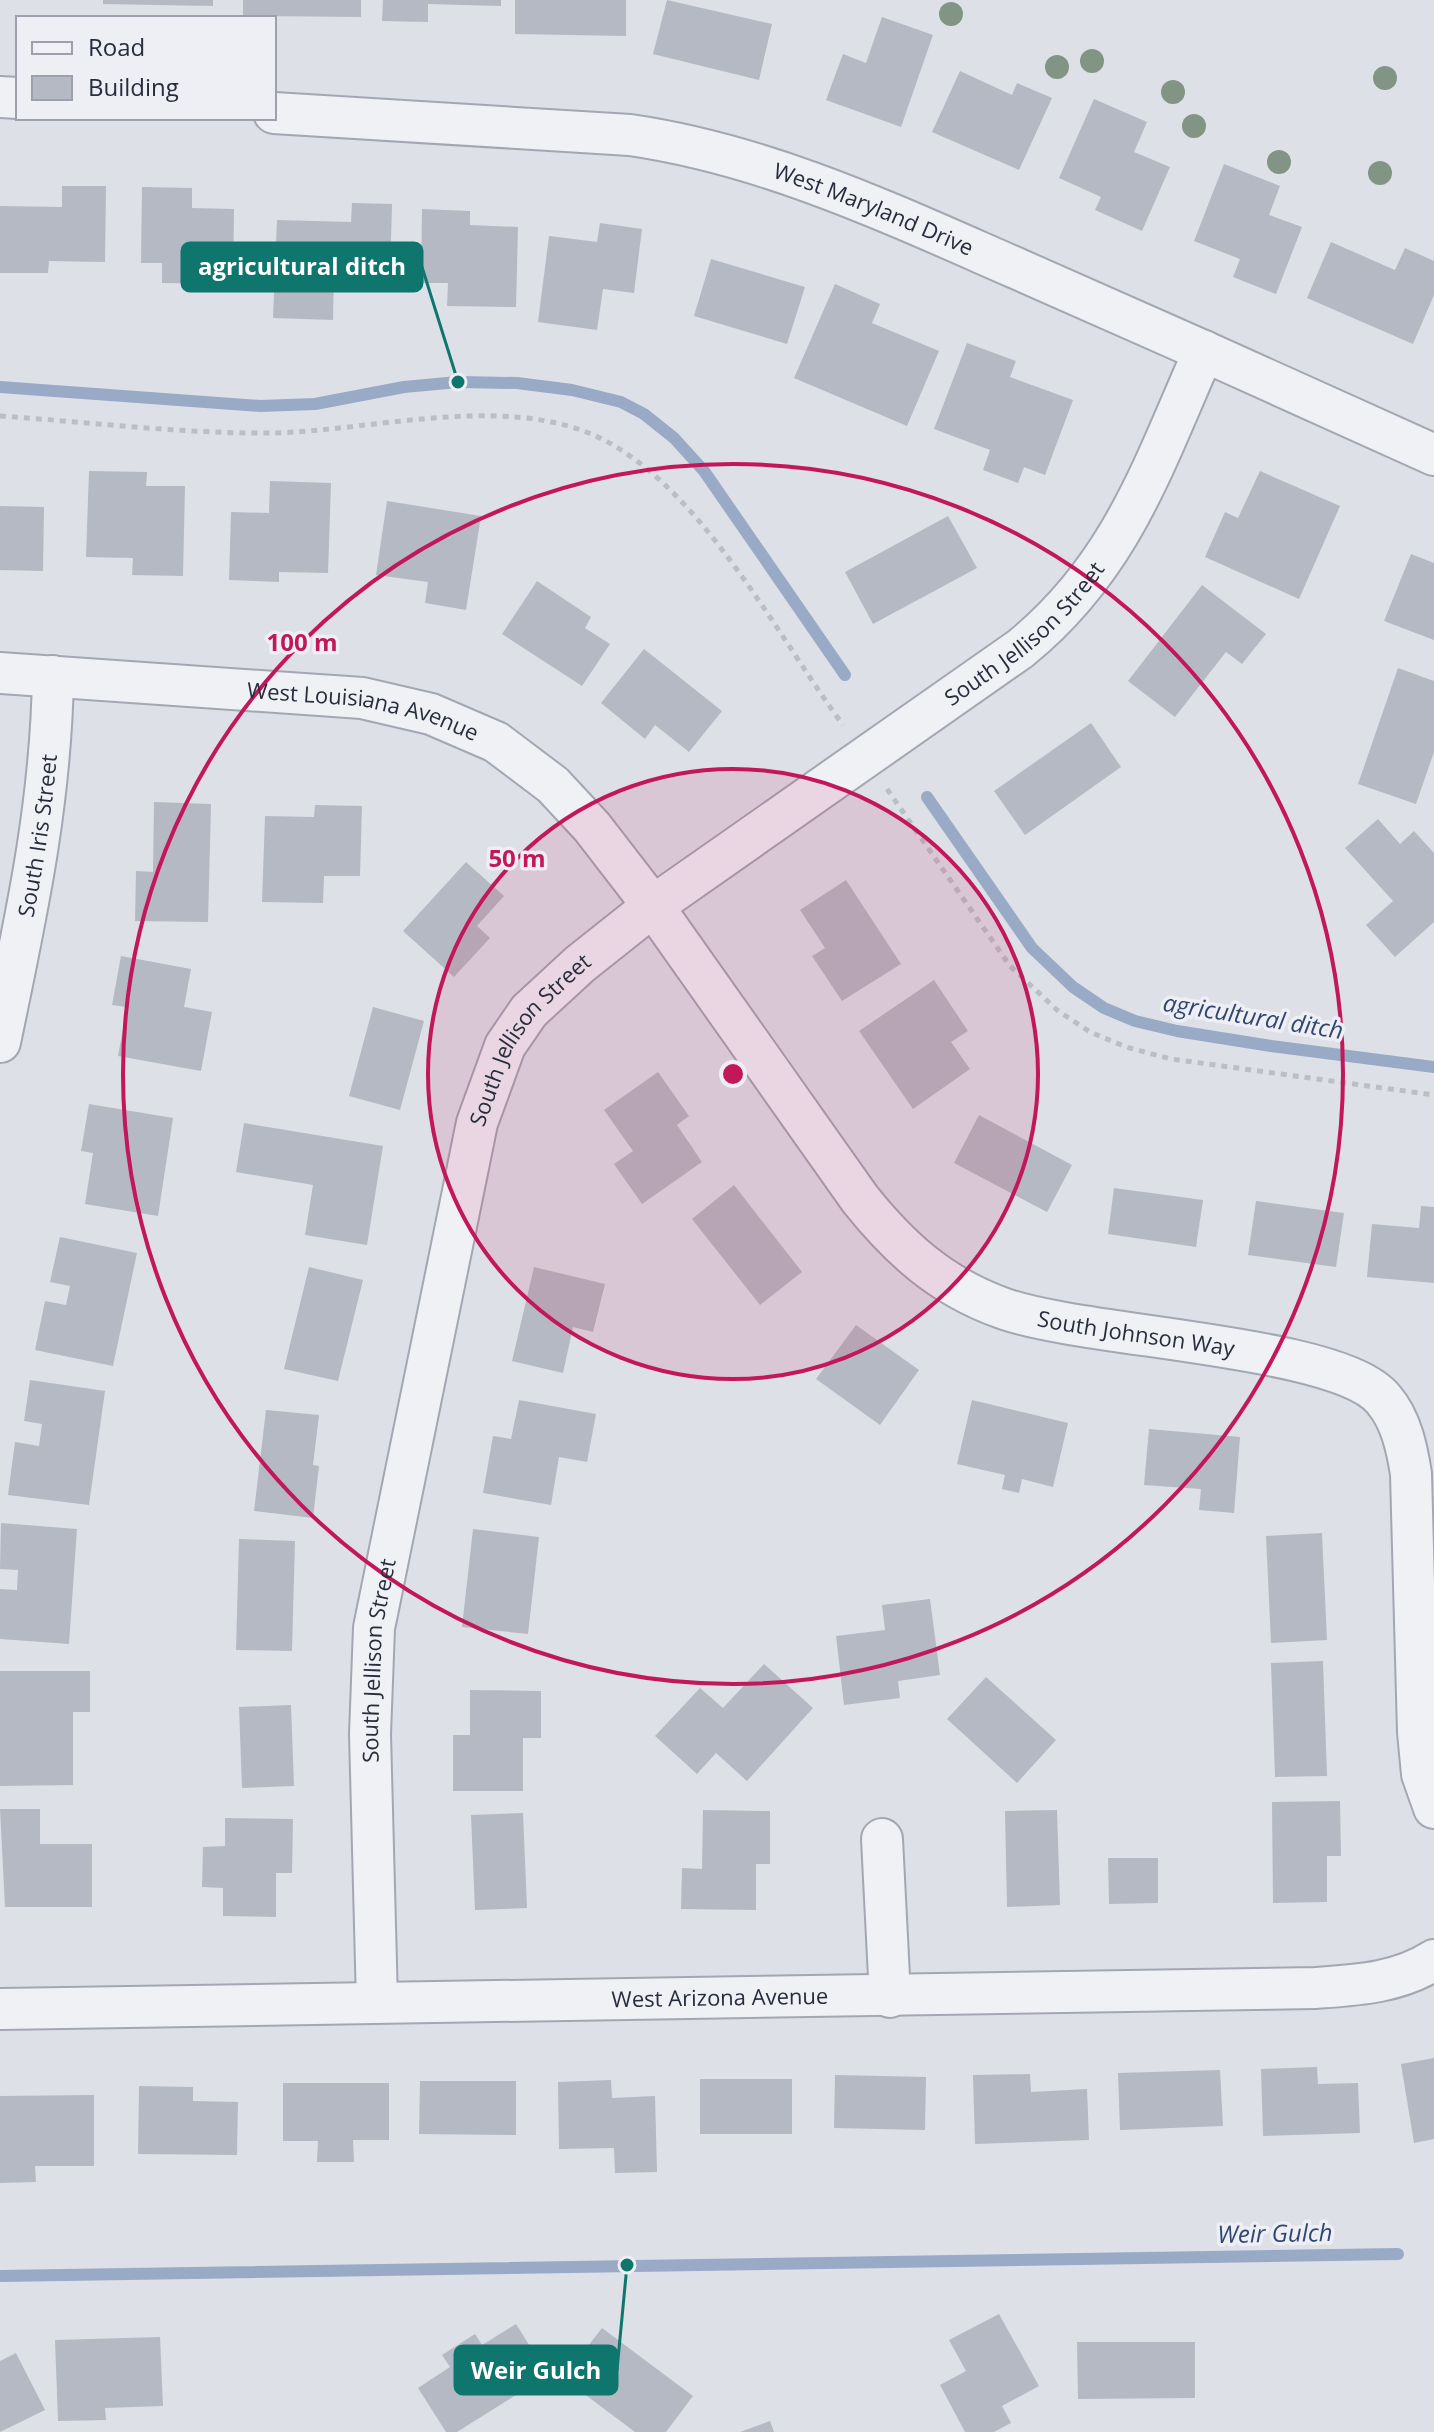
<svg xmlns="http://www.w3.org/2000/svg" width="1434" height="2432" viewBox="0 0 1434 2432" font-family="'Open Sans',sans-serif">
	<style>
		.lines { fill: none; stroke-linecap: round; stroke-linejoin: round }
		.stream { stroke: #99aac6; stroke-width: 12 }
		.building { fill: #b5b9c3 }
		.minor-casing { stroke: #a3a7b1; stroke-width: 44 }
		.path { stroke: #bcbec5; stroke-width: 5; stroke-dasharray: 6 6; stroke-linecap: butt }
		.minor { stroke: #f0f1f5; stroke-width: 40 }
		.tree { fill: #829585 }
		.ring { fill: none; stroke: #c2185b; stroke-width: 4 }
		.labels { text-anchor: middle; stroke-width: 7; stroke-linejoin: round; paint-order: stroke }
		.street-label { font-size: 22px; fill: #272d3d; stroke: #edeff5 }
		.water-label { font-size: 24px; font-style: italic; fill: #324770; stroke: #edeff5 }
		.centre { fill: #c2185b; stroke: #edeff5; stroke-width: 4 }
		.ring-label { font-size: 24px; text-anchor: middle; font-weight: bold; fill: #c2185b; stroke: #edeff5; stroke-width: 7; stroke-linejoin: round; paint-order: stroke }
		.leader { fill: none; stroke: #0f766e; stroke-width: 3 }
		.callout-dot { fill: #0f766e; stroke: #edeff5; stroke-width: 3 }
		.callout { fill: #0f766e; stroke: #0f766e; stroke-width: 3 }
		.callout-label { font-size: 24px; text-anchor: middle; font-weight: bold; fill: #fff }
	</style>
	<rect width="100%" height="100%" fill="#dde0e7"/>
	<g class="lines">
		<path class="stream" d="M0,387L260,406L315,404L404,387L458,382L517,383L572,390L621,402L644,414L674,438L704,471L845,675
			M927,797L1032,948L1073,987L1104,1008L1135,1021L1177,1031L1271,1046L1434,1067
			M0,2276L1398,2254"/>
	</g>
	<path class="building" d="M103,0H213V6L103,4Z
		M243,0H361V17L243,16Z
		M383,0H501V6L428,4V22L382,21Z
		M515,0H626V36L515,34Z
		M667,0L772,24L759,80L653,54Z
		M882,17L933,35L901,127L826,100L843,54L866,63Z
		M960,71L1012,95L1017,83L1052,98L1019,170L932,132Z
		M1094,99L1147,122L1134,152L1170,167L1142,231L1095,210L1101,197L1059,178Z
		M1224,164L1280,186L1269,215L1302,227L1276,294L1233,277L1240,259L1194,241Z
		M62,186H106L105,262L49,261L48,273H0V206L62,207Z
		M142,187L192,188V208L234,209L233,284L162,283V263H141Z
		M352,203L392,204L390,279L334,277L333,320L273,318L277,220L351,222Z
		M422,209L470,211V225L518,227L516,307L447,306L448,283H421Z
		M600,223L642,229L634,293L603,289L597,330L538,322L549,236L597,242Z
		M1331,242L1395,270L1405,248L1434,261V295L1413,344L1307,298Z
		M711,259L805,287L787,344L694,316Z
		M835,284L880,304L872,323L939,351L907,426L794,378Z
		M967,343L1016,361L1010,377L1073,400L1045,475L1024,467L1018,483L983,470L990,450L934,429Z
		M89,471L147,472L146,486H185L183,576L132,575L133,558L86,557Z
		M1260,471L1340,506L1299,599L1205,557L1225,512L1238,518Z
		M270,481L331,483L328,573L279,572V582L229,580L231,512L269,513Z
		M387,501L481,516L466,610L425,603L428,582L376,575Z
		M0,506L44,507L43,571L0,570Z
		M948,516L977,568L873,624L845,572Z
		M1411,554L1434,563V640L1384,621Z
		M537,581L591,617L585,628L610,644L582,686L502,634Z
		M1202,585L1266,634L1242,664L1226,652L1175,717L1128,681Z
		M644,649L722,711L689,752L655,725L645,739L601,703Z
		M1398,668L1434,681V752L1416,804L1358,784Z
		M1091,723L1121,767L1025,835L994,791Z
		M154,802L211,804L208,922L135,921L136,871L153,872Z
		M315,805L362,806L360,876H324L323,903L262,902L265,816L314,817Z
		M1378,819L1400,844L1414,831L1434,853V922L1395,957L1366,925L1393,901L1345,848Z
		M466,862L504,896L477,926L490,938L454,977L403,931Z
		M846,880L901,964L842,1001L812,956L825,948L800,910Z
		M121,956L191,969L184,1007L212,1012L201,1071L118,1056L127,1007L112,1005Z
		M934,980L968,1031L951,1042L970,1069L913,1109L859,1031Z
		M373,1007L424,1021L400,1110L349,1096Z
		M658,1072L689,1116L677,1125L702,1162L642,1204L614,1164L633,1151L604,1110Z
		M89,1104L173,1118L158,1216L85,1204L93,1153L81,1151Z
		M979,1115L1072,1165L1047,1212L954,1163Z
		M244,1123L383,1146L367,1245L305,1235L313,1185L236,1172Z
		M734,1185L802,1272L760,1305L692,1219Z
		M1114,1188L1203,1200L1196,1247L1108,1234Z
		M1256,1201L1344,1213L1336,1267L1248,1255Z
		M1421,1206L1434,1207V1283L1367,1277L1372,1224L1419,1228Z
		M60,1237L137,1253L113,1366L35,1350L45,1301L66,1305L70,1286L50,1282Z
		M309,1267L363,1280L338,1381L284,1369Z
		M534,1267L605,1284L593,1332L573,1327L563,1373L512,1361Z
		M856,1325L919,1370L880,1425L816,1379Z
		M30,1380L105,1391L89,1505L8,1495L15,1442L39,1446L42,1424L24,1421Z
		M519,1400L596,1414L587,1462L559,1457L551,1505L483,1493L493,1436L511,1439Z
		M972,1400L1068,1423L1053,1487L1022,1479L1019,1493L1002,1489L1005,1475L957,1464Z
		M266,1410L319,1415L313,1465L319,1466L313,1518L254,1511Z
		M1149,1429L1240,1437L1234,1513L1199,1510L1201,1489L1144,1485Z
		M1,1523L77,1529L69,1644L0,1639V1589L17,1590L18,1570L0,1569Z
		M473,1529L539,1537L528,1634L462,1627Z
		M1322,1533L1327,1640L1271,1643L1266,1536Z
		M239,1539L295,1541L292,1651L236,1650Z
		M930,1599L940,1675L898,1681L900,1698L844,1705L836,1636L885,1630L882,1605Z
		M1323,1661L1327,1776L1275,1777L1271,1663Z
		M764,1664L813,1708L747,1781L716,1753L697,1774L655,1736L700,1688L723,1708Z
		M0,1671H90V1712H73V1785L0,1786Z
		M986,1677L1056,1740L1017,1783L947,1719Z
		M470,1690L541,1691V1738H523V1791H453V1735H470Z
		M291,1705L294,1786L242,1788L239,1707Z
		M1340,1801L1341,1856H1327V1902L1273,1903L1272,1802Z
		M0,1809H40V1844H92V1907H5Z
		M703,1810L770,1811V1864H756V1910L681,1909L682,1868L702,1869Z
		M1057,1810L1060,1905L1007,1907L1005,1811Z
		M523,1813L527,1908L475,1910L471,1815Z
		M225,1818L293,1819L292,1873H276V1917L223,1916V1888L202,1887L203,1847L225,1846Z
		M1108,1858H1158V1903L1109,1904Z
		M1434,2058V2139L1414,2143L1401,2064Z
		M1317,2067L1318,2084L1358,2083L1360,2133L1263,2136L1261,2069Z
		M1220,2070L1223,2126L1120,2130L1118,2073Z
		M1030,2074L1031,2092L1087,2089L1089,2140L975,2144L973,2075Z
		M835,2075L926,2077L925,2130L834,2128Z
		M700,2079H792V2134H700Z
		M611,2080L612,2098L655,2096L657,2172L615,2173L614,2148L559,2149L558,2082Z
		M420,2081H516V2135L419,2134Z
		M283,2083H389V2140H353L354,2162H317L318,2141H283Z
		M139,2086L193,2087V2101L238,2102L237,2155L138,2154Z
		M94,2095V2166H35L36,2182L0,2183V2096Z
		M999,2314L1039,2386L1002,2406L1011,2423L994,2432H965L940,2385L966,2371L949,2340Z
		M516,2324L548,2375L457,2432H446L418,2388L450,2367L442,2355L475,2334L482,2345Z
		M602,2328L693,2396L666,2432H635L563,2378Z
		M160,2337L163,2406L105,2408L106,2420L58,2421L55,2340Z
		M1077,2342H1195V2398L1078,2399Z
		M16,2353L45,2410L0,2432V2361Z
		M770,2421L774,2432H740Z"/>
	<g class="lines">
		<defs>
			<g id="minor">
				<path d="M0,97L18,98"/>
				<path id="s1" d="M274,113L630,135C768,155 892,214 1018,269C1157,330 1296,392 1434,455"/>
				<path id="s2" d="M0,673L362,698L431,714L496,742L553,785L592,827L653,906L860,1199C900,1249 941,1286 1002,1308C1083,1338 1340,1344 1384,1400C1401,1420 1407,1448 1411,1474L1418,1732L1422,1774L1434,1808"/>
				<path id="s3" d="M0,1042C26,917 51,804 53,676"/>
				<path d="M882,1839L890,1997"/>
				<path id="s4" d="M377,2002L370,1734L374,1628L477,1123L505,1046L529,1011L580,964L653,906L1020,649C1121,567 1153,466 1204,351"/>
				<path id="s5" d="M0,2009L1315,1988C1357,1985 1398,1983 1434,1960"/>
			</g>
		</defs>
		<use href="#minor" class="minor-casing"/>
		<path class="path" d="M0,416C90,422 182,434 272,433C379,431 522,387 618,448C711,506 779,638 843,725
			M887,789L1010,966L1057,1010L1090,1032L1126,1047L1171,1059L1434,1095"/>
		<use href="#minor" class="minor"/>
	</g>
	<g class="tree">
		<circle cx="951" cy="14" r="12"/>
		<circle cx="1092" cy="61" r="12"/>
		<circle cx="1057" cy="67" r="12"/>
		<circle cx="1385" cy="78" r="12"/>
		<circle cx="1173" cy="92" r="12"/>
		<circle cx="1194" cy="126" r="12"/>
		<circle cx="1279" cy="162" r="12"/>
		<circle cx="1380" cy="173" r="12"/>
	</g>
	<circle cx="733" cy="1074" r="305" fill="#c2185b" fill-opacity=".12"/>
	<g class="ring">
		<circle cx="733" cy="1074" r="305"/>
		<circle cx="733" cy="1074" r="610"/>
	</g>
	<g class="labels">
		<g class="street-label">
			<text dy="8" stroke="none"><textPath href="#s1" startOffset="612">West Maryland Drive</textPath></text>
			<text dy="8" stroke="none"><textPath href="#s4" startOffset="1638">South Jellison Street</textPath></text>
			<text dy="8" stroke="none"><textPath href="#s2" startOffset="366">West Louisiana Avenue</textPath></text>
			<text dy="8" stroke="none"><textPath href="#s3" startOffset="210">South Iris Street</textPath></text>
			<text dy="8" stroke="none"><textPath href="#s4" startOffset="990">South Jellison Street</textPath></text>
			<text dy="8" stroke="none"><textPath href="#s2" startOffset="1410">South Johnson Way</textPath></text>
			<text dy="8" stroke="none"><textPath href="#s4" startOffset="342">South Jellison Street</textPath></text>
			<text dy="8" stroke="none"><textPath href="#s5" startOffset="720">West Arizona Avenue</textPath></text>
		</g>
		<g class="water-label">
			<text transform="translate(1253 1017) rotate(9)" y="8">agricultural ditch</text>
			<text transform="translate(1275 2234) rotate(-1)" y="8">Weir Gulch</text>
		</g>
	</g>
	<circle cx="733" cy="1074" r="12" class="centre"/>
	<g class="ring-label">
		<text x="302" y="651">100 m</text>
		<text x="517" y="867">50 m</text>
	</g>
	<path class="leader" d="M458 382L422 267M627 2265L617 2370"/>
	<g class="callout-dot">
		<circle cx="458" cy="382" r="8"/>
		<circle cx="627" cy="2265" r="8"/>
	</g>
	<g class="callout">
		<rect x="182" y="243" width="240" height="48" rx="8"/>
		<rect x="455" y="2346" width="162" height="48" rx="8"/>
	</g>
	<g class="callout-label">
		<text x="302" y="275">agricultural ditch</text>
		<text x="536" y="2379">Weir Gulch</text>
	</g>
	<rect x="16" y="16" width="260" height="104" fill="#edeff5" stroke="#9ea1ab" stroke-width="2"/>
	<rect x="32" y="42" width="40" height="12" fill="#f0f1f5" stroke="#9ea1ab" stroke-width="2"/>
	<text x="88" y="56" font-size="24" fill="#272d3d">Road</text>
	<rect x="32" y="76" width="40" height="24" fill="#b5b9c3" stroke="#9ea1ab" stroke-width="2"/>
	<text x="88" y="96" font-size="24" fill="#272d3d">Building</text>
</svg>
